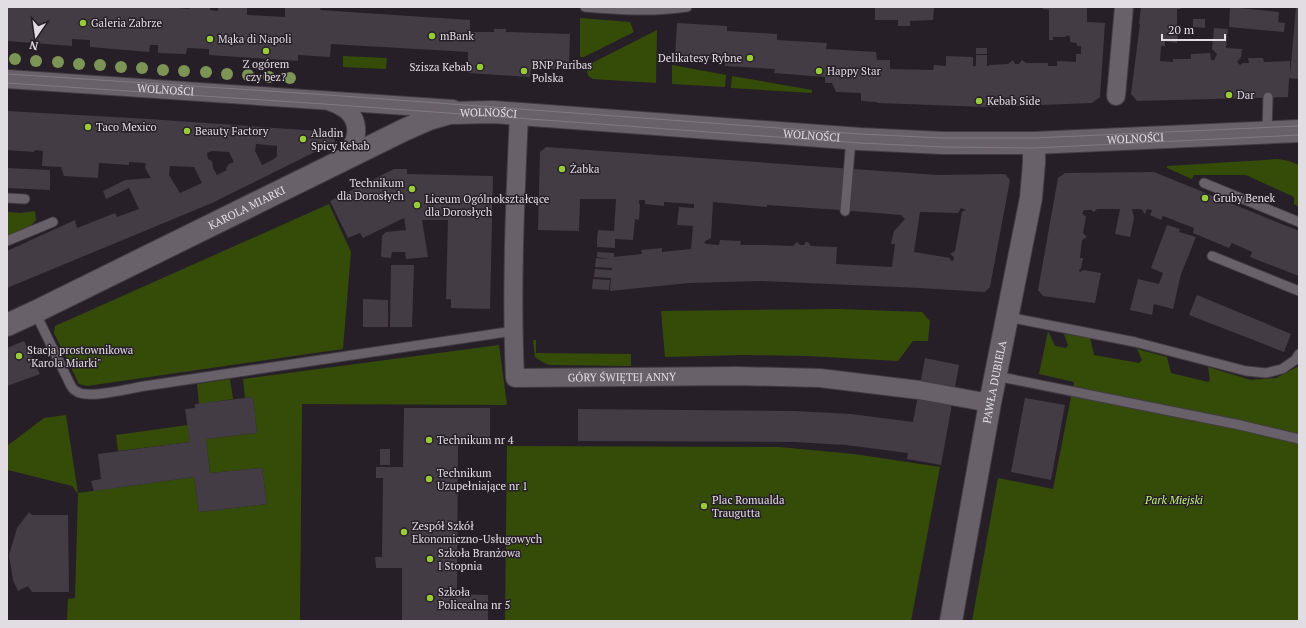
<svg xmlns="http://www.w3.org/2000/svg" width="1306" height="628" viewBox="0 0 1306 628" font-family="'PT Serif',serif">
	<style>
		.green { fill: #354c09 }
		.building { fill: #443c45; fill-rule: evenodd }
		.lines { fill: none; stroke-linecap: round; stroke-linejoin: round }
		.service-casing { stroke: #423c42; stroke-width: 11 }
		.minor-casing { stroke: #423c42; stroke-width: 20 }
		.tertiary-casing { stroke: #423c42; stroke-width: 24 }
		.secondary-casing { stroke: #423c42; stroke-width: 24 }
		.service { stroke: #69616a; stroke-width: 9 }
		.minor { stroke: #69616a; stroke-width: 18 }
		.tertiary { stroke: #69616a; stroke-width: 22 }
		.secondary { stroke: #69616a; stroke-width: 22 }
		.tram { stroke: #807a80; stroke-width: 1 }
		.tree { fill: #7c9455 }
		.poi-dot { fill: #97cc38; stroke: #261f27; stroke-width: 1.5 }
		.labels { text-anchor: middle; stroke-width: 3; stroke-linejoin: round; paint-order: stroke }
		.poi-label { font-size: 11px; fill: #e2dde2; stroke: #261f27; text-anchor: start }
		.street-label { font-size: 11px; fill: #e2dde2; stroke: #261f27 }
		.park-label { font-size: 11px; font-style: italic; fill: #c3f47b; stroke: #261f27 }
	</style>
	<rect width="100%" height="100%" fill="#261f27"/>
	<path class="green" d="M580,18L630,22L634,32L584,57H580Z
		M657,30L656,83L593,79L588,76L587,70L590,64Z
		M343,56L387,58L386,69L343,67Z
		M672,65L726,75L725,87L672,84Z
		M732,76L812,90V93L731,88Z
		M1278,159L1289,161L1299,165V207L1294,204V197L1246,175H1194L1192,179L1167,168V166Z
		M329,204L351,252L343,349L87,386L79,384L54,333L55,326Z
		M35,211L36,220L30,227L7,236V212L21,213Z
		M840,309L922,312L930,321L928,341H913L898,361L808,356L743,355L665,357L661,311Z
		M1048,331L1055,346L1066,348L1068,345L1064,334L1090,338L1094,355L1139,363L1142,360L1137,349L1167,357L1171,373L1208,382L1210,380L1208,367L1251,380L1276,378L1299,366V621H972L998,478L1053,489L1074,382L1039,374Z
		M533,340H536V353L631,354V366L550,365L544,363L535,357Z
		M499,345L507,405L302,404L300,621H67L68,599L75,598L78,494L72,486L8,470L7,468V446L44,418L66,415L78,493L194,477L199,512L267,504L262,468L210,473L206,439L257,433L253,397L245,398L243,379Z
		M230,379L233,399L199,404L197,384Z
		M188,425L190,442L118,451L116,435Z
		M507,446L779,447L854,454L940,467L911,621H505Z"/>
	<path class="building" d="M7,7H169L189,9V7H210V10L218,11V7H247V15L285,17V7H321L320,10L470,20V32H494V29H506V32L570,34L569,69H531L530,77L468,73V52L331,44L330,57L298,55V61L209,55V49L187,48L186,54L158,53V45H150L149,52L90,47V40L72,39V46L7,41Z
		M875,7H934L933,20L910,21V26H898V20H875Z
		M1043,7H1087V22L1105,23L1100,97L1092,103L987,107L878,103L876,102L861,101V93L836,92L832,83H825V77L774,73L775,69L725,66V60L675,57L677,23L727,26V31L777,34V40L827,43L826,49L876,52L877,60H890V69L933,70L934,65L946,66V56L973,57V66H976V55H987V66H989V65L1008,64L1013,60L1015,64H1019L1022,60L1026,63H1048V66H1057V61L1076,62V54H1081V46H1077V43L1070,42V37L1068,35L1065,37H1053V40H1049V10L1043,9Z
		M1141,7H1181V9H1177V27H1178L1177,43L1165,41V46H1161L1160,61L1173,62V59H1191V54L1210,53L1211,60H1214L1217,54L1212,49L1214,28L1228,29L1226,48L1242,49L1241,57L1237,62L1240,65L1243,63H1249L1248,58H1263L1264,62L1290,61V76L1296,7H1299V79L1289,78L1288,97L1137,101L1131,94L1140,24H1139Z
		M1230,7L1279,12L1278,22L1285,23L1284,32L1229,27Z
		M1193,19H1205V28L1193,27Z
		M976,48H987V54H976Z
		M7,111L149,119L333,132L335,142L212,203L7,288V251L75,220L77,228L115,213L117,217L139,209L129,188L106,199L103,191L125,180L151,178L145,168L146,163L129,162V165L99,163L98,178L64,176L61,167L42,166L43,151L35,150L34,152L7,150ZM256,144L277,146V156L274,159L262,165L255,151ZM212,151L229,152L234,162L229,164L226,168L227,170L217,175L213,168L212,161L208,159L207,153ZM170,166L194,167L202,183L180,193L169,175Z
		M546,147L938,175L1005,174L1010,180L990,287L985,292L920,288L762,281L689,283L610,291L611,278L594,277L595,269L612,270V268L595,267L596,258L609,259L597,257V252L614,253V257L642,254L641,250L662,248V252L691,249L693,226L677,225L678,215L679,207L694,208V204L664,202V206L645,204V200H639V204H640L639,220L635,219L633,240L615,239V248L597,247V239L598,230L614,231L616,199H580L579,231L538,230L540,152ZM713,202L767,207V205L840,210L901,215L905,219L894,231L891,244H895L892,267L836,264L837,247L811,246L808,242H806L804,245H800L797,242L793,246L764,245H740L741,241L720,240L719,245L706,244L704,242L711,238ZM961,208L966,210L962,212L955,251L950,254L954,257L953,261L950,260V258L914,252L920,212L958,213Z
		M7,168L50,170V190L7,188Z
		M394,169H407V174L493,176L490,309L451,308V299H446L448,220H422L428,257L406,259L405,252H392L391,258L381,257L382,236L386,232L406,230L404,218L363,238L360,233L348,238L330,201Z
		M1154,172L1299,231V276L1250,257L1252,252L1232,243L1229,248L1193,233L1194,228L1163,216L1161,220L1150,215L1152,210L1147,209L1145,214L1141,209H1132L1134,218L1130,237L1115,234L1120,209H1097L1094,212L1091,210H1084L1082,213L1086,217L1083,233L1087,237L1082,240L1080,258H1083L1081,268L1079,270L1080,272L1083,270L1101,273L1095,303L1043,296L1038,290L1058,178L1065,173Z
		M1167,225L1180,229L1179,232L1196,237L1181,274L1173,309L1154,304L1152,315L1130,310L1138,279L1159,284L1163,273L1151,268Z
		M391,265H414L412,327H390Z
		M593,279L610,280L609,290L592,289Z
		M1197,295L1291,334L1284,352L1189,315Z
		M363,299L388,300V327H363Z
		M24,341L40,374L7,386V348Z
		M925,358L959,365L941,465L907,459L908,453L846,445L794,442L578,441V409L795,411L851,414L913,422Z
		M253,397L257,433L206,439L210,473L262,468L267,504L199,512L194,477L94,491L91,481L101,479L98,454L190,442L185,409L195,408V404Z
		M1025,398L1065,405L1051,480L1011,472Z
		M404,408H490V440H458L457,594L488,595V621H402V568H376L375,557H382L383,478H376V467H403Z
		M380,449H390V465H380Z
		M29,512L32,515H68L69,592H32L28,586L18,591L13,580L9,555L17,528Z"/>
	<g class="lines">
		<defs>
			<path id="service" d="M585,7C619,10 653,12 687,7
				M1267,132L1268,97
				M1204,183L1299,222
				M7,198L25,199
				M845,211L851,139
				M7,241L53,222
				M1212,256L1299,291
				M35,312L70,384C71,386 73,390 76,391C87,400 131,388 145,386L513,331
				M1008,317L1135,342L1246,371L1266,373L1282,369L1295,360L1299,354
				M996,376L1240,425L1299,439"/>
			<g id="minor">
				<path id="s1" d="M7,79L453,109"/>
				<path d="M1116,96L1124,7"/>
				<path d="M331,102C364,113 362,140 340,162"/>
				<path id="s2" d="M519,114C515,202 511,290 515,378L736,376L820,378L919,390L990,403"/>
			</g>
			<g id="tertiary">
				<path id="s3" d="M951,621L990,403L1031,198L1034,163V143"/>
			</g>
			<g id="secondary">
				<path id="s4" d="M7,325L35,312L404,130L429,119L450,113L493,112L860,139L943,143H1034L1299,131"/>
			</g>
		</defs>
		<use href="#service" class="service-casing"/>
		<use href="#minor" class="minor-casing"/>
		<use href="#tertiary" class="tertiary-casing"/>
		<use href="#secondary" class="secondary-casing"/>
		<use href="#service" class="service"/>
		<use href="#minor" class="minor"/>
		<use href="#tertiary" class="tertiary"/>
		<use href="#secondary" class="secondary"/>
		<path class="tram" d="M7,74L315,94L860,134L943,138H1034L1299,126
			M7,83L324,104L860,143L943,147L1034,148L1299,135"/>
	</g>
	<g class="tree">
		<circle cx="15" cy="59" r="6"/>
		<circle cx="36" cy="61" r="6"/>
		<circle cx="58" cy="62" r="6"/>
		<circle cx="79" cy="64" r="6"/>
		<circle cx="100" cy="65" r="6"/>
		<circle cx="121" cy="67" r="6"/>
		<circle cx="142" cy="68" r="6"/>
		<circle cx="163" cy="70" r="6"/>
		<circle cx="184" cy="71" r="6"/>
		<circle cx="206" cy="72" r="6"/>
		<circle cx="227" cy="74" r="6"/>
		<circle cx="248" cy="75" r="6"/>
		<circle cx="269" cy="77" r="6"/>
		<circle cx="290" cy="78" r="6"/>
	</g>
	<g class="poi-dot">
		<circle cx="83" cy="23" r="4"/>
		<circle cx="432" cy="36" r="4"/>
		<circle cx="210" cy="39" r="4"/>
		<circle cx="266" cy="51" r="4"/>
		<circle cx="750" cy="58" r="4"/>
		<circle cx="480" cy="67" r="4"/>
		<circle cx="524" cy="71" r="4"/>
		<circle cx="819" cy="71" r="4"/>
		<circle cx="1229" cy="95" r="4"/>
		<circle cx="979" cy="101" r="4"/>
		<circle cx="88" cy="127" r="4"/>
		<circle cx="187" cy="131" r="4"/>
		<circle cx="303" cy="139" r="4"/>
		<circle cx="562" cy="169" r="4"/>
		<circle cx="412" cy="189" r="4"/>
		<circle cx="1205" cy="198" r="4"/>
		<circle cx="417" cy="205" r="4"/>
		<circle cx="19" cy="356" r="4"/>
		<circle cx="429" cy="440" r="4"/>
		<circle cx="429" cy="479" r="4"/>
		<circle cx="704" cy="506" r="4"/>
		<circle cx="404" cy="532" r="4"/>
		<circle cx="430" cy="559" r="4"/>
		<circle cx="430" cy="598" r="4"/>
	</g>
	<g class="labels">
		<g class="poi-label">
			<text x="91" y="27">Galeria Zabrze</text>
			<text x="440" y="40">mBank</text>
			<text x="218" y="43">Mąka di Napoli</text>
			<text x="742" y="62" text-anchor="end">Delikatesy Rybne</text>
			<text x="266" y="68" text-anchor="middle">Z ogórem<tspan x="266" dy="13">czy bez?</tspan></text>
			<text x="532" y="69">BNP Paribas<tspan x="532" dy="13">Polska</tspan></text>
			<text x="472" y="71" text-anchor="end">Szisza Kebab</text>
			<text x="827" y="75">Happy Star</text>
			<text x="1237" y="99">Dar</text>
			<text x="987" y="105">Kebab Side</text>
			<text x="96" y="131">Taco Mexico</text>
			<text x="195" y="135">Beauty Factory</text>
			<text x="311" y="137">Aladin<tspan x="311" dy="13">Spicy Kebab</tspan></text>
			<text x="570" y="173">Żabka</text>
			<text x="404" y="187" text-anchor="end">Technikum<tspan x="404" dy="13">dla Dorosłych</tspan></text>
			<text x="1213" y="202">Gruby Benek</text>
			<text x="425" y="203">Liceum Ogólnokształcące<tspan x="425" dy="13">dla Dorosłych</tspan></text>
			<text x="27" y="354">Stacja prostownikowa<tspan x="27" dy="13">"Karola Miarki"</tspan></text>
			<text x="437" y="444">Technikum nr 4</text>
			<text x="437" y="477">Technikum<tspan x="437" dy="13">Uzupełniające nr 1</tspan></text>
			<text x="712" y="504">Plac Romualda<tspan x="712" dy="13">Traugutta</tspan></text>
			<text x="412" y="530">Zespół Szkół<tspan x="412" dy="13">Ekonomiczno-Usługowych</tspan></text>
			<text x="438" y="557">Szkoła Branżowa<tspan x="438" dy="13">I Stopnia</tspan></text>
			<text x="438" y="596">Szkoła<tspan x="438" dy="13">Policealna nr 5</tspan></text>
		</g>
		<g class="street-label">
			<text dy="4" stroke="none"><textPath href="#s1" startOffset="159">WOLNOŚCI</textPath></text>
			<text dy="4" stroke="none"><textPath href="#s4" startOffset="530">WOLNOŚCI</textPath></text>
			<text dy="4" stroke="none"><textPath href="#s4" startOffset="854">WOLNOŚCI</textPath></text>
			<text dy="4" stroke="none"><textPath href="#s4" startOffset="1178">WOLNOŚCI</textPath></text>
			<text dy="4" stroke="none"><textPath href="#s4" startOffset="267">KAROLA MIARKI</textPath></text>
			<text dy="4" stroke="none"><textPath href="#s2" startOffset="371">GÓRY ŚWIĘTEJ ANNY</textPath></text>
			<text dy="4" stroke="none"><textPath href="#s3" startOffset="243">PAWŁA DUBIELA</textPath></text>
		</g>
		<g class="park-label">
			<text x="1174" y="504">Park Miejski</text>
		</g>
	</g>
	<rect width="1306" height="628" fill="none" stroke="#e2dde2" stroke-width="16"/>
	<g transform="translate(36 36) rotate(193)" stroke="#261f27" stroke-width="3" paint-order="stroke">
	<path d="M0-3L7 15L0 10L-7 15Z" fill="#e2dde2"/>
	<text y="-6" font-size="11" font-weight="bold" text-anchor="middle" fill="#e2dde2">N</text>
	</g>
	<path d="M1162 34v6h63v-6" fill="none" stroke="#e2dde2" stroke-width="2"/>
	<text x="1168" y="34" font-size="12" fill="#e2dde2" stroke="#261f27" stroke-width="3" paint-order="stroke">20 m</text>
</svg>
